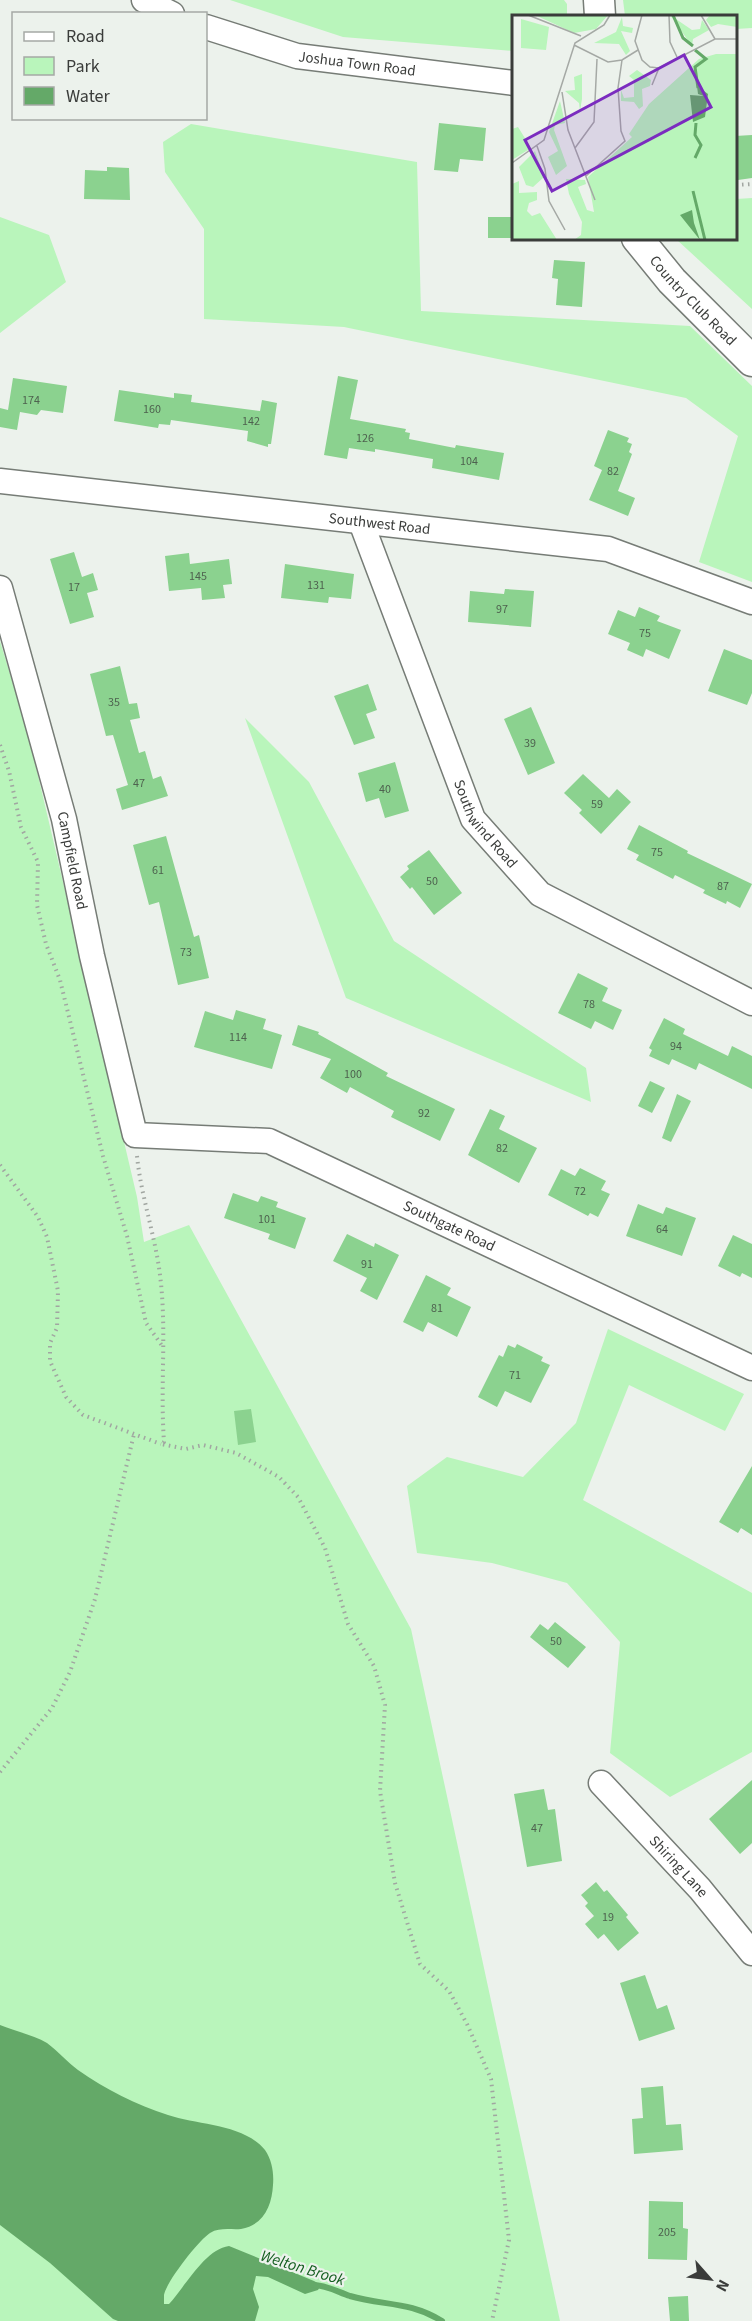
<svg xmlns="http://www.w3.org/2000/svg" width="752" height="2321" viewBox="0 0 752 2321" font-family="'Source Sans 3',sans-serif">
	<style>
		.green { fill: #b9f5bb }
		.water { fill: #64a968 }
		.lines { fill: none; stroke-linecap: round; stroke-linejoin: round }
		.stream { stroke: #64a968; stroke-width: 6 }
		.building { fill: #8bd28f }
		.minor-casing { stroke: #767c76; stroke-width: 27 }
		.tertiary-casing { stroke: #767c76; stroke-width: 33 }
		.path { stroke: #a1a6a1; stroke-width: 4; stroke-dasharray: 1.5 4.5; stroke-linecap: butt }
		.minor { stroke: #fff; stroke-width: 24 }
		.tertiary { stroke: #fff; stroke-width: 30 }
		.labels { text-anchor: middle; stroke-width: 4.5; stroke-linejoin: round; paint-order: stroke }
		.number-label { font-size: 12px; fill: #4e624f }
		.street-label { font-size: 15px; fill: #3a3c3a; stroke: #ecf2ec }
		.water-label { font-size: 16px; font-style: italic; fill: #145e20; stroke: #ecf2ec }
		.inset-river { fill: none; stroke: #64a968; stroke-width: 3 }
		.inset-road { fill: none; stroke: #a5a9a5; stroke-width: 1.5 }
		.view { fill: #7b2cbf; fill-opacity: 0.15; stroke: #7b2cbf; stroke-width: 3 }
		.inset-edge { fill: none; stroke: #3a3c3a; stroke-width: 3 }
	</style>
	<rect width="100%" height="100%" fill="#ecf2ec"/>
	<path class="green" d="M230,0H564L567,4V16H514L513,51L343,37Z
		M623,0H752V28L736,29V16H625Z
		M191,124L417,162L421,311L690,326L752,386V582L699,562L738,436L686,398L344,327L204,319V229L165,172L163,142Z
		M752,198V309L676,239L736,238V199Z
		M0,217L49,235L66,282L0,333Z
		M0,641L28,733L137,1197L144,1242L189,1225L411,1629L560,2321H0Z
		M245,718L309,782L394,941L586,1068L591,1102L346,998Z
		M608,1329L744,1394L725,1431L629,1385L583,1500L752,1593V1752L670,1797L610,1753L620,1642L567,1583L492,1563L417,1553L407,1486L447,1457L523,1477L576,1423Z"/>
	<path class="water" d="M0,2025C14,2031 34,2035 47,2043C58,2051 67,2062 78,2070C105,2089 137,2105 168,2115C198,2125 244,2124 265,2150C272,2160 274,2173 273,2185C272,2205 264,2225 241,2229C231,2230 220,2227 210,2233C199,2240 166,2282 164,2295C164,2295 164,2303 164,2304H169C185,2287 205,2249 229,2246L314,2281L321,2285L318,2290L305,2294L268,2277L256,2276L253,2289L259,2307L255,2321H118L113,2319L50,2263L0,2225Z"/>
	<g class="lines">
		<path class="stream" d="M314,2285C326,2285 338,2292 350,2296C384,2306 409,2301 442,2321"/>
	</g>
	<path class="building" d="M439,123L486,128L483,161L460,159L458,172L434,170Z
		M752,135V178L738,180L735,136Z
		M107,167L129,168L130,200L84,199L85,170L107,171Z
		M488,217H513V238H488Z
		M554,260L585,262L582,307L556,305L558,279L552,278Z
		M338,376L358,380L350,419L406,429L405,432L410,433L409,439L455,448L456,445L504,453L499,480L432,468L433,459L375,449V452L349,448L347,459L324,455Z
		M13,378L67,386L63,413L41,410L37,415L20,412L17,430L0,427V408L8,410Z
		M119,390L174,398V393L192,395L191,402L260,411L262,400L277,403L271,444H268V447L247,441L248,431L171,420L170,425L159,424L158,428L114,421Z
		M608,430L629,438L627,442L632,444L629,452L632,454L618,491L635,498L628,516L589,500L602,470L594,466Z
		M74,552L82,577L93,573L98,590L87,593L94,617L70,624L50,559Z
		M189,553L190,564L229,559L232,584L223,585L225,598L202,600L201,588L169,591L165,556Z
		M285,564L354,574L351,599L329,597L328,603L281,598Z
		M505,589L534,591L531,627L468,622L470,591L504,594Z
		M639,607L660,616L657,621L681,630L669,659L646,649L643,657L627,650L630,643L608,634L618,610L635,617Z
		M724,649L752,660V693L747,705L708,691Z
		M120,666L129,704L137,703L140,718L130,720L139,753L145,751L153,779L161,776L168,796L122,810L116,789L128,785L113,735L106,736L90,674Z
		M368,684L377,710L366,714L375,738L354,745L334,696Z
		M531,707L555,763L528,775L504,719Z
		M395,762L409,811L385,818L379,798L366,802L358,773Z
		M583,774L609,798L617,789L631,802L601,834L579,813L582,810L564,793Z
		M639,825L688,851L687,853L752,884L740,908L727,901L726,904L703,893L705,890L675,875L673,879L636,860L639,855L627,849Z
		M166,836L194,937L199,935L209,978L178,985L159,902L149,905L133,845Z
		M429,850L462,893L434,915L412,887L410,889L400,877L409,869L407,866Z
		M578,973L608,988L602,1001L622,1010L613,1030L595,1021L591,1029L558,1013Z
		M236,1010L266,1019L263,1029L282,1035L272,1069L194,1047L205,1011L233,1020Z
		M664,1018L685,1029L683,1034L728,1056L732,1046L752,1056V1089L699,1063L696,1070L672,1059L669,1065L649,1056L652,1050L649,1048Z
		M298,1025L319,1032L318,1034L388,1073L386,1076L455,1109L440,1141L391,1117L394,1111L350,1087L347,1093L320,1078L331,1059L292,1045Z
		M650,1081L665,1088L652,1113L638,1106Z
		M677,1094L691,1101L671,1142L662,1138Z
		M490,1109L505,1116L499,1129L537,1148L519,1183L468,1155Z
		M580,1168L606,1181L601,1190L610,1194L598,1217L590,1213L588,1216L548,1195L561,1169L575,1176Z
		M233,1193L258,1202L261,1196L278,1202L276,1207L306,1218L295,1249L268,1239L270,1234L224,1218Z
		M638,1204L663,1214L666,1207L696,1218L682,1256L626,1236Z
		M347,1234L374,1247L375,1243L399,1255L377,1300L360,1291L367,1278L333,1261Z
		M733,1235L752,1244V1278L742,1273L740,1277L718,1266Z
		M426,1275L451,1288L447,1295L471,1307L457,1337L428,1322L423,1332L403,1322Z
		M517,1344L543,1357L541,1361L550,1365L531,1403L505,1391L497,1407L478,1397L499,1355L503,1357L508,1345L515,1348Z
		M251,1409L256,1442L238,1445L234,1411Z
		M752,1466V1535L741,1528L738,1533L719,1522Z
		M555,1622L586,1647L568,1668L530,1637L540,1624L548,1630Z
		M752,1780V1843L740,1854L709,1819Z
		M544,1789L548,1810L555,1809L562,1861L527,1867L514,1794Z
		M596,1882L604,1892L607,1890L628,1915L626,1917L639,1933L618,1951L604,1934L598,1939L585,1924L594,1916L585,1906L588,1903L581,1895Z
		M645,1975L657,2009L667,2005L675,2029L639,2041L620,1983Z
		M663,2086L666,2125L681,2124L683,2150L634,2154L632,2119L643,2118L641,2088Z
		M649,2201L683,2202V2228L688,2229L687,2260L648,2259Z
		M688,2296L689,2321H670L668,2297Z"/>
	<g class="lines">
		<defs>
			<g id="minor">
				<path d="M144,0L172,14"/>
				<path id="s1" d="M206,27L297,56L514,83"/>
				<path id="s2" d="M0,481L608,549L752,602"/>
				<path id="s3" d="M361,522L473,819L540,894L752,1003"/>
				<path id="s4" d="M0,588L64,819L92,956L135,1135L269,1141L752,1368"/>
				<path id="s5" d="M601,1783L700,1889L752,1953"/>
			</g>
			<g id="tertiary">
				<path d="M599,0L600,16"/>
				<path id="s6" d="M637,238L672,281L752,361"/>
			</g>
		</defs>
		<use href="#minor" class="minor-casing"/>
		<use href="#tertiary" class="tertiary-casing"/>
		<path class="path" d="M736,185L752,184
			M0,745L9,771L21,827L38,862L37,905L46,944L60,980L103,1156L127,1236L146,1323L163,1347
			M137,1156C141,1196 155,1235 160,1275C167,1330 160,1386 164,1442L161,1444L186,1449L203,1445L236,1453L279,1477L298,1497L325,1548L348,1624L374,1666L385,1705L380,1791L395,1883L420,1964L449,1991L467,2024L491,2079L509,2240L492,2321
			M0,1165L38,1217L47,1237L58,1291L57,1328L50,1343V1361L66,1397L83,1415L161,1444
			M0,1772L52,1708L70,1672L95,1599L134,1434"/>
		<use href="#minor" class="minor"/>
		<use href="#tertiary" class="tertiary"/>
	</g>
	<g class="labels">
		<g class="number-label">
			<text x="31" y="404">174</text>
			<text x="152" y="413">160</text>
			<text x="251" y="425">142</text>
			<text x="365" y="442">126</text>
			<text x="469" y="465">104</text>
			<text x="613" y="475">82</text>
			<text x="198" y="580">145</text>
			<text x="316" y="589">131</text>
			<text x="74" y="591">17</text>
			<text x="502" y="613">97</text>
			<text x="645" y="637">75</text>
			<text x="114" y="706">35</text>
			<text x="530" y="747">39</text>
			<text x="139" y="787">47</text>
			<text x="385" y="793">40</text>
			<text x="597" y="808">59</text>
			<text x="657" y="856">75</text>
			<text x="158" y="874">61</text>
			<text x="432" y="885">50</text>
			<text x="723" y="890">87</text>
			<text x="186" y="956">73</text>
			<text x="589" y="1008">78</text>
			<text x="238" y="1041">114</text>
			<text x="676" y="1050">94</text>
			<text x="353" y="1078">100</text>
			<text x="424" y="1117">92</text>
			<text x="502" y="1152">82</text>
			<text x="580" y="1195">72</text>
			<text x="267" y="1223">101</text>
			<text x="662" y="1233">64</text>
			<text x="367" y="1268">91</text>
			<text x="437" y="1312">81</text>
			<text x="515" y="1379">71</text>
			<text x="556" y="1645">50</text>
			<text x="537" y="1832">47</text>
			<text x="608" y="1921">19</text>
			<text x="667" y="2236">205</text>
		</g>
		<g class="street-label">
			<text dy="5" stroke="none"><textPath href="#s1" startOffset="156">Joshua Town Road</textPath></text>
			<text dy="5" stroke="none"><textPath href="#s6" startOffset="84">Country Club Road</textPath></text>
			<text dy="5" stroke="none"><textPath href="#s2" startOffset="382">Southwest Road</textPath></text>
			<text dy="5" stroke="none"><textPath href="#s3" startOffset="328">Southwind Road</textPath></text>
			<text dy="5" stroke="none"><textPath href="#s4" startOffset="282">Campfield Road</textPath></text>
			<text dy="5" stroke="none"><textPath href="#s4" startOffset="897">Southgate Road</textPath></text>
			<text dy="5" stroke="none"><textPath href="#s5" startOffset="114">Shiring Lane</textPath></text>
		</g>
		<g class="water-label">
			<text transform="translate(303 2267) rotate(17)" y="6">Welton Brook</text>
		</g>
	</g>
	<g transform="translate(512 15)">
		<rect width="225" height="225" fill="#ecf2ec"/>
		<path d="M23,0H96L84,14L62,18ZM158,0L180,15L188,14L190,5L197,15L181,24L180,31ZM198,0H225V12L206,9L199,12L194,5ZM110,2L111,11L121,13L120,18L109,16L118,36L114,40L107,29L82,28L104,17ZM9,4L37,12L34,35L9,33ZM204,39H225V225H62L69,220L70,207L57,179L54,164L73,165L74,169L66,172L75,195L82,197L76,162L120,122L117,119L137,89L187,44ZM125,55L139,65L138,71L130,74L131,91L127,94L122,87L109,86V75L112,83L122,82V65L117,61ZM70,59V84L68,96L67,88L53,76L63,75L62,62ZM48,86L53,108L43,110L42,115L55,151L44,160L36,142L46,136L37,117ZM6,112L19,133L0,145V114ZM23,136L32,162L21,172L14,170L7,152ZM7,166V178L25,177V185L17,188L15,196L20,201L28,198L45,225H0V169Z" fill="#b9f5bb"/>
		<path d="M185,71L196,79L193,102L181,107L178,80L192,81L186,79ZM180,195L182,208L188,225L168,200Z" fill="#64a968"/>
		<path class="inset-river" d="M161,0L171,23L181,31M183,35L194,44L183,52L186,73M183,143L189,130L183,120L184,108M181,176L193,225"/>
		<path class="inset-road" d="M16,0L69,21M130,0L123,26L130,45L138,52L147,53L203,24H225M157,0L158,27L165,42M189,0L203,24M62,30L96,47L110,45L126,35M140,70L147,53M50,77L56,115L83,185M25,131L33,154L37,186L53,215M63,133L82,107L85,44M0,148L32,125L63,28L92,10L98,0M74,161L113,126L109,116L106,73L110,45"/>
		<path class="view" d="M172,40L199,92L40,176L13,125Z"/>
		<rect width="225" height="225" class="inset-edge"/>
	</g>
	<rect x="12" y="12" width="195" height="108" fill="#ecf2ec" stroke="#a5a9a5" stroke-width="1.5"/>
	<rect x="24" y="32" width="30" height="9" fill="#ffffff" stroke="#a5a9a5" stroke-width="1.5"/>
	<text x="66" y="42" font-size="18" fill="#3a3c3a">Road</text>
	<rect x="24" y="57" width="30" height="18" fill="#b9f5bb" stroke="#a5a9a5" stroke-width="1.5"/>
	<text x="66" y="72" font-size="18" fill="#3a3c3a">Park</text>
	<rect x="24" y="87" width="30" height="18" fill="#64a968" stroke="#a5a9a5" stroke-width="1.5"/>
	<text x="66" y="102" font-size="18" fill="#3a3c3a">Water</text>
	<g transform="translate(710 2279) rotate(118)" stroke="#ecf2ec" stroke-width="4.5" paint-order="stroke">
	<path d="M0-4.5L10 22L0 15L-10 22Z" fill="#3a3c3a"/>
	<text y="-9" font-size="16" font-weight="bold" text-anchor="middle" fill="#3a3c3a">N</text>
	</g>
</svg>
